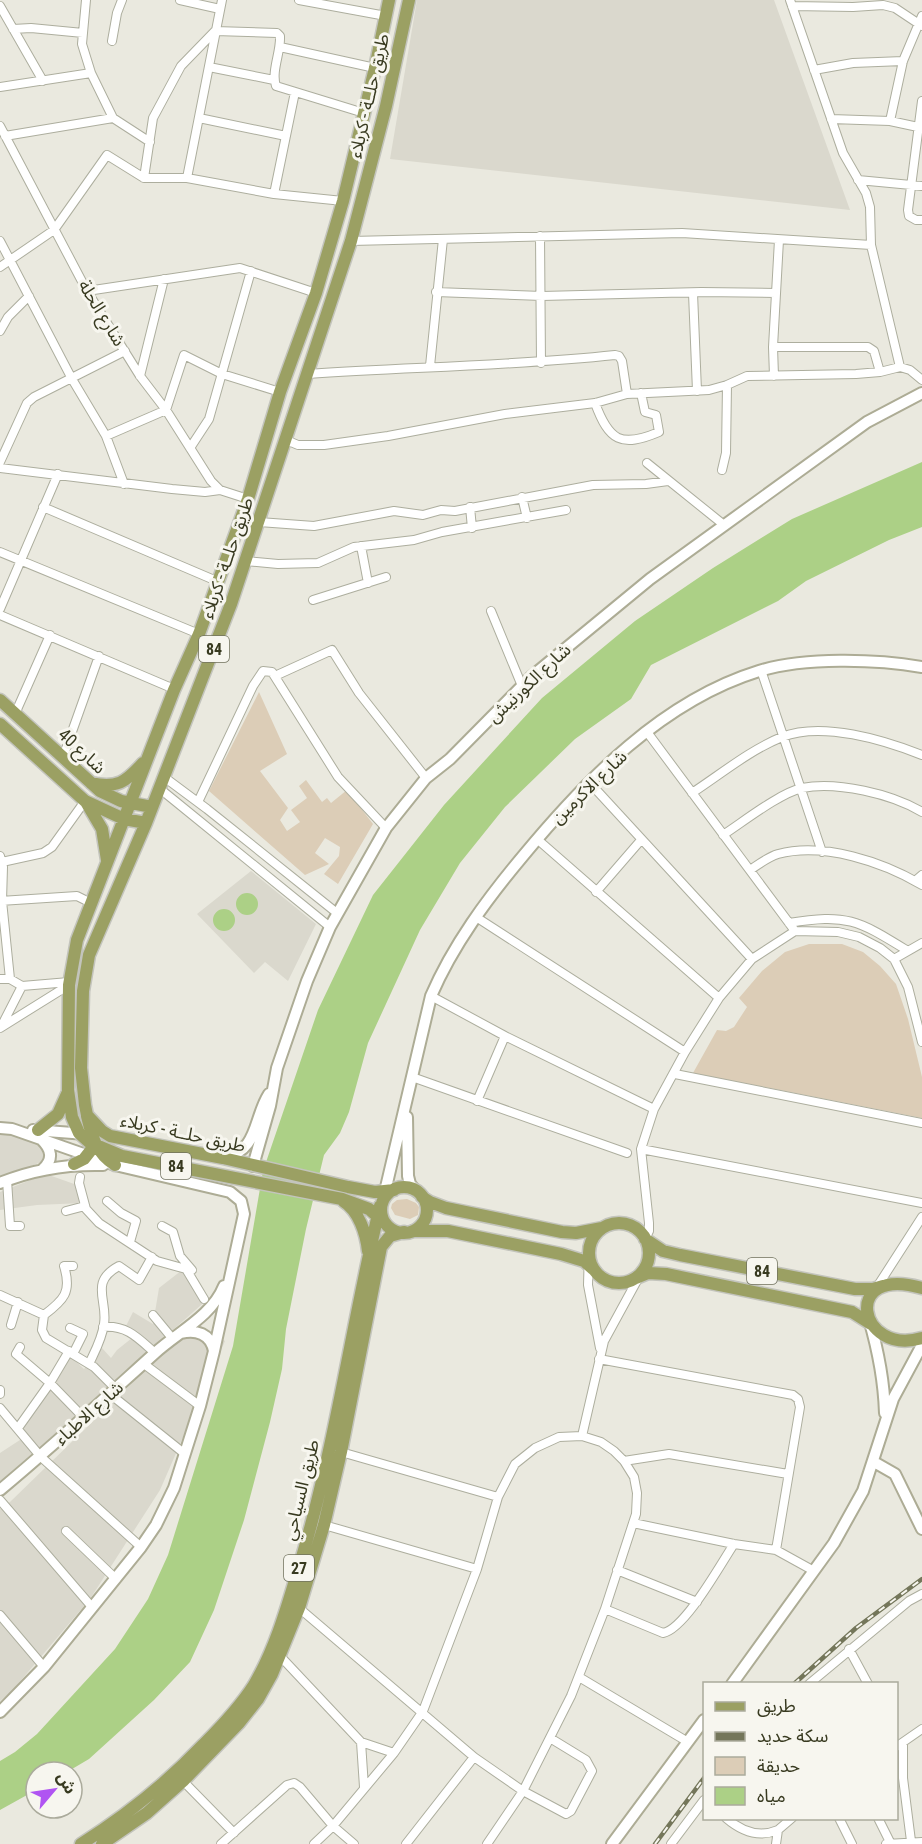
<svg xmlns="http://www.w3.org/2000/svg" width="922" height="1844" viewBox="0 0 922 1844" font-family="'Roboto Condensed','Noto Sans Arabic',sans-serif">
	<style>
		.built { fill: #dad8cd }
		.green { fill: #dccdb7 }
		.water { fill: #acd086 }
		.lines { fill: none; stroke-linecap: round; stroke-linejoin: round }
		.street-casing { stroke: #adae9e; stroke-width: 10 }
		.secondary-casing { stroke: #adac95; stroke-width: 14 }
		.primary-casing { stroke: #c3c4bc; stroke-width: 15 }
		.street { stroke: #fff; stroke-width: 8 }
		.secondary { stroke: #fff; stroke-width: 10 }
		.primary { stroke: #9ba063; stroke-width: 12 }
		.rail-casing { stroke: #74765a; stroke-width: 4.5 }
		.rail { stroke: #f7f6ef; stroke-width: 2; stroke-dasharray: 7; stroke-linecap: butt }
		.labels { text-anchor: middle; stroke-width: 6; stroke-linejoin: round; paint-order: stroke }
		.shield { fill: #f7f6ef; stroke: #71725e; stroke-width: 1.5 }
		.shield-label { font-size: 16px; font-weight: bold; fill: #383a20 }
		.street-label { font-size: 18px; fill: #383a20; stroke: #f7f6ef }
	</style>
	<rect width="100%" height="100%" fill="#eae9df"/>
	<path class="built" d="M417,0H774L850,210L390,159Z
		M251,871L316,924L288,981L265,962L254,973L197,914Z
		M0,1129L37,1133L53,1157L0,1179Z
		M46,1174L77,1185L83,1203L37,1205L0,1210V1192Z
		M186,1267L209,1298L0,1483V1453L26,1436L22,1421L68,1354L84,1369L102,1348L111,1358L117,1350L132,1338L124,1330L133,1312L153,1324L159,1288Z
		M195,1322L225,1341L160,1490L90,1599L11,1692L0,1701V1509L10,1502Z"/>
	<path class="green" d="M259,692L287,754L260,771L288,808L280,820L287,831L300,822L291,810L307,798L299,786L306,780L322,802L327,798L331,803L347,790L373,824L338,884L324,874L339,856L340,847L325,838L315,853L329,864L305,875L209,791Z
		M809,944H842L863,952L880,966L896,984L908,1019L922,1077V1118L693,1073L717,1030L726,1031L734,1027L747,1007L739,998L762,971L785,952Z
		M407,1199L416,1203L419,1207L418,1215L410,1219L395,1215L391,1208L392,1204L397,1200Z"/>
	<path class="water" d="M922,462V527L889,540L806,581L778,601L651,665L631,699L575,739L505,807L460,863L420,930L368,1043L349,1112L340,1133L324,1155L306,1229L286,1329L282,1369L270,1422L244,1520L214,1610L190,1662L154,1700L89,1759L67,1772H36V1790L0,1810V1761L15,1752L37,1734L115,1649L148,1599L168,1555L233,1346L263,1171L318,1010L373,895L444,805L542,698L635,621L713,568L792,519Z
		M236 904a11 11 0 1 1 22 0a11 11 0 1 1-22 0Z
		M213 920a11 11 0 1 1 22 0a11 11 0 1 1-22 0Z"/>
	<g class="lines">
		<defs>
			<path id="street" d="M86,0L82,44L91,73L113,118L150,142
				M180,0L220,9
				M299,0L386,16
				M790,0L843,153L866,193L870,207L871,245L900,367L910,370L922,380
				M0,6L43,81
				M792,6L853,7L883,5L895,8L922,26
				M13,29L31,28L83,33
				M112,41L117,13L122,0
				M280,47L375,68
				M209,67L274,80
				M814,70L853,63L903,61
				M0,87L91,73
				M922,101L908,210L909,216L916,220H922
				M199,118L286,136
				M831,119L890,121L918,127
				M890,121L903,61L922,16
				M0,126L87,291L140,376L166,410L211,481L220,490
				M5,136L113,118
				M144,178L153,118L181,66L215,31L277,33L280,36C281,52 271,71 276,86L364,113
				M187,178L222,0
				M858,180L922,186
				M274,194L295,92
				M540,236L541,363
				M0,241L72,379L106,436L124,484
				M351,241L682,233L871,245
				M0,267L54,230L107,155L144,178H187L274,194L343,201
				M87,291L240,268L316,293
				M436,292L542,296L701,292L776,293
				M693,293L697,391
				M0,331L8,317L29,296
				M773,347H868L874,351L880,372
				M430,366L443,239
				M308,374C411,367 513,366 615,355L619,356L622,361L627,394
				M140,376L164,279
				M774,376L773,347L779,240
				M595,403C609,441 621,448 659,432L656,415L645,412L641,393
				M106,436L166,410L184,355L222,374L280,392
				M286,440L298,445H324L388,436L505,414L595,403L627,394L709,390L727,385L747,376L856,374L880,372L900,367
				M190,448L209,419L251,271
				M0,462L27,403L34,397L125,351
				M647,463L724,525
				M0,468L172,489L205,492L220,490L248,499
				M722,470L726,453L727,385
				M522,497L527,518
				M43,507L219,582
				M470,507L472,528
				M259,522L314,526L394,511L423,515L441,510L455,511L593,485L646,484L668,481
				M361,546L368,583
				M0,552L199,634
				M245,561L278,564L318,563L354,547L414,540L442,532L566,510
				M313,600L386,577
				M0,609L58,474
				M491,611L522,686
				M0,615L174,689
				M761,670L822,852
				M275,676L332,650L359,693L426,778
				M15,714L50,635
				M647,732L795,931
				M63,757L99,656
				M164,777L207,809L337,913
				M589,782L752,959
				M159,788L330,927
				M692,793C721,774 750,750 782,737C822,721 884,740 922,755
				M198,802L253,686L263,671L272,672L338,777L386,828
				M723,835C743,822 780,793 802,788C837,781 892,794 922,812
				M537,839L719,998
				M0,856L3,867L2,901L10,979
				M2,862L43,853L52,847L85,801
				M750,870C759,864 768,857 778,854C824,842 883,862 922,885
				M915,881L922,875
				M596,892L641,840
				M0,901L77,896L91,903
				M476,917L685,1052
				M789,923C848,913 859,921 908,951
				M894,959L922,943
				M0,979H10L22,986L69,982
				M431,996L505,1036L654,1109
				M1,1027L22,986
				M0,1028L69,985
				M675,1074L922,1123
				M412,1077L627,1153
				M477,1101L505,1036
				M641,1149L922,1203
				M80,1177L79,1183L86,1209L99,1223L157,1261L186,1269L204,1299
				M7,1180L10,1226H20
				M107,1201L121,1213L136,1221L130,1242
				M66,1211L85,1206
				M162,1226L173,1232L180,1256L192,1270
				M645,1239L649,1231V1223L641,1149L654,1109L685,1052L719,998L752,959L795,931L838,932L859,937L880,948L894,959L908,987L922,1042
				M589,1249L588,1285L600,1348
				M877,1287L922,1217
				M0,1295L44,1315L42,1330L46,1338L94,1367L116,1389
				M44,1315C64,1300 72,1292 64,1266H73
				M153,1315L172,1338
				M11,1325L18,1302
				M103,1327C127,1325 138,1338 155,1353
				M70,1328L83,1334L73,1354
				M20,1347L16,1354L50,1383L84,1418
				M599,1359L793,1395L798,1399L800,1407L776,1550
				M89,1364C95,1351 102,1339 104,1324C108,1300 89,1282 119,1266L139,1280L152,1257
				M144,1364L200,1406
				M0,1390V1394
				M110,1394L185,1454
				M0,1408L41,1457L141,1547
				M18,1428L50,1383L69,1351
				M582,1436L604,1341L640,1275
				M341,1452L498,1497
				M624,1461L669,1454L788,1474
				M0,1500L92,1607
				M633,1523L734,1544L776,1550L814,1571
				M324,1525L477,1569
				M66,1531L116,1579
				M617,1570L697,1602
				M299,1608L474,1757L523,1791L566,1814L571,1811L592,1771L586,1760L550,1738
				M605,1609L663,1633C685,1629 720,1565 734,1544
				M0,1615L44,1667
				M849,1649L868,1684
				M280,1656L361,1742L394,1753
				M579,1677L688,1742
				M809,1684L909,1601L922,1594
				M361,1742L364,1787
				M903,1743V1778L911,1841
				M896,1747L922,1729
				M183,1781L234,1833
				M726,1818C741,1831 759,1838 778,1830
				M839,1818L852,1844
				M878,1818L891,1844
				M221,1844L287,1785L294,1783L300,1787L333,1826L354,1844
				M314,1844L333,1826L394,1753L423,1711L477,1569L498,1497L515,1464L535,1448L559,1437L582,1436L601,1442L614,1451L624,1461L634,1477L637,1493L636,1514L605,1609L571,1696L523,1791L487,1844
				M406,1844L474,1757
				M671,1844L704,1800
				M776,1844L778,1830L792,1818
				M886,1844L922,1842"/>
			<path id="secondary" d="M407,1117L408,1176L410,1184L417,1192
				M0,1128L12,1129L115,1165L230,1192L241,1201L244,1214L214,1351L200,1406L174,1488L156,1525L141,1547L44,1667L0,1712
				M33,1130L86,1134
				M42,1140C51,1149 54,1159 43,1169
				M223,1158C259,1151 253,1119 269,1094
				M253,1166L270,1106L277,1068L307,981L330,927L386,828L426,778L450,759L531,677L650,579L867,422L922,393
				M0,1183C34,1169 67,1164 103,1165
				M383,1200L431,996C453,945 487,899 523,856C586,780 662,701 759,671C804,657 876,659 922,667
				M869,1319C878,1350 884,1381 885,1413
				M181,1333C196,1329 211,1334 214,1351
				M874,1462L895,1474L922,1529
				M0,1490C53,1446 104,1399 155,1353C178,1332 212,1316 224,1286
				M732,1684L834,1543L863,1491L893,1399L922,1345
				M612,1844L704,1720"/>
			<path id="primary" d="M0,700L100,791L121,801L152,807
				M0,724L85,801L124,819L146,823
				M91,783C117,789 126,782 143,763
				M86,802L102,829L107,860
				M87,1116C92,1137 96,1153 115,1165
				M38,1130L58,1114L67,1094
				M74,1164L84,1159L95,1145
				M381 1210a23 23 0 1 1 46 0a23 23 0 1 1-46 0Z
				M394,1190L375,1192L348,1187L223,1158L110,1136L102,1131L87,1115L85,1105L81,1068L83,991L89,955L146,823L231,604L351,241L386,106L409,0
				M422,1197L430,1202L446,1208L562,1232L576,1233L602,1228
				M343,1201C359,1211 366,1233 368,1251
				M589 1253a30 30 0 1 1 60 0a30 30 0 1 1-60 0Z
				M386,1224L369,1209L342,1199L122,1156L89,1142L79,1133L72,1117L68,1090L69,985L77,940L174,690L199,634L248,499L280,392L316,293L343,201L375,68L389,0
				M413,1231H448L561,1254L584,1261L593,1269
				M645,1239L663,1251L680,1255L855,1289H873L883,1286
				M636,1278L648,1273L666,1274L852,1312L871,1324
				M922,1288C840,1264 858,1357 922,1338
				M81,1844C127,1815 167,1783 204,1744C222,1726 240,1707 254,1685C277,1646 289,1600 302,1557C336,1442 352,1323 380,1206
				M102,1844L147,1813L183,1781L239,1723L258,1699L272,1674L299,1608L324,1525L341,1452L381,1247L390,1236L404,1232"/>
		</defs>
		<use href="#street" class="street-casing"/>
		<use href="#secondary" class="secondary-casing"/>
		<use href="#primary" class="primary-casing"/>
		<use href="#street" class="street"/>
		<use href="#secondary" class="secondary"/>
		<use href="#primary" class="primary"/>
		<defs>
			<path id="rail" d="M794,1684L856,1628L922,1579
				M655,1844L704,1778"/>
		</defs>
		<use href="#rail" class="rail-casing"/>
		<use href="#rail" class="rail"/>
	</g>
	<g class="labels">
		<g class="shield">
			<rect x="199" y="636" width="30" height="26" rx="4.5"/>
			<rect x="161" y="1153" width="30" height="26" rx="4.5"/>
			<rect x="747" y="1258" width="30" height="26" rx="4.5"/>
			<rect x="284" y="1555" width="30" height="26" rx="4.5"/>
		</g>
		<g class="shield-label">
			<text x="214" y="655">84</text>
			<text x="176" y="1172">84</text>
			<text x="762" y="1277">84</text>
			<text x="299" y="1574">27</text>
		</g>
		<g class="street-label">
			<text transform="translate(369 96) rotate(-77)" y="6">طريق حلــة - كربلاء</text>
			<text transform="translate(102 313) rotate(59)" y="6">شارع الحلة</text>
			<text transform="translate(227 558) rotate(-71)" y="6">طريق حلــة - كربلاء</text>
			<text transform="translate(529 683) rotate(-43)" y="6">شارع الكورنيش</text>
			<text transform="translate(82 751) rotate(43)" y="6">شارع 40</text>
			<text transform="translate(589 787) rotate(-44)" y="6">شارع الاكرمين</text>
			<text transform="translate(183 1133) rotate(12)" y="6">طريق حلــة - كربلاء</text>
			<text transform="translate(89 1413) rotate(-42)" y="6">شارع الاطباء</text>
			<text transform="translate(301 1490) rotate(-76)" y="6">طريق السياحي</text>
		</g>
	</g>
	<rect x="703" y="1682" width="195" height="138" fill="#f7f6ef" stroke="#abab9c" stroke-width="1.5"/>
	<rect x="715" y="1702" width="30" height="9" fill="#9ba063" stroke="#abab9c" stroke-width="1.5"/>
	<text x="757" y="1712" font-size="18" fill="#383a20">طريق</text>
	<rect x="715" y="1732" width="30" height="9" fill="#74765a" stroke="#abab9c" stroke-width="1.5"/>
	<text x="757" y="1742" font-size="18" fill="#383a20">سكة حديد</text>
	<rect x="715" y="1757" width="30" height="18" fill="#dccdb7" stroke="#abab9c" stroke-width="1.5"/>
	<text x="757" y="1772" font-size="18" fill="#383a20">حديقة</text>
	<rect x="715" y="1787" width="30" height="18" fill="#acd086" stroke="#abab9c" stroke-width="1.5"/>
	<text x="757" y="1802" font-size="18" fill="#383a20">مياه</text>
	<g transform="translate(54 1790) rotate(61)"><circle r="28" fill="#f7f6ef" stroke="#abab9c" stroke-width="1.5"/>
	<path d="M0-4.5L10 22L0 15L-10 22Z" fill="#b054f2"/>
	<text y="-9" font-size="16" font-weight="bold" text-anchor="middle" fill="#383a20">ش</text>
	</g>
</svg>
